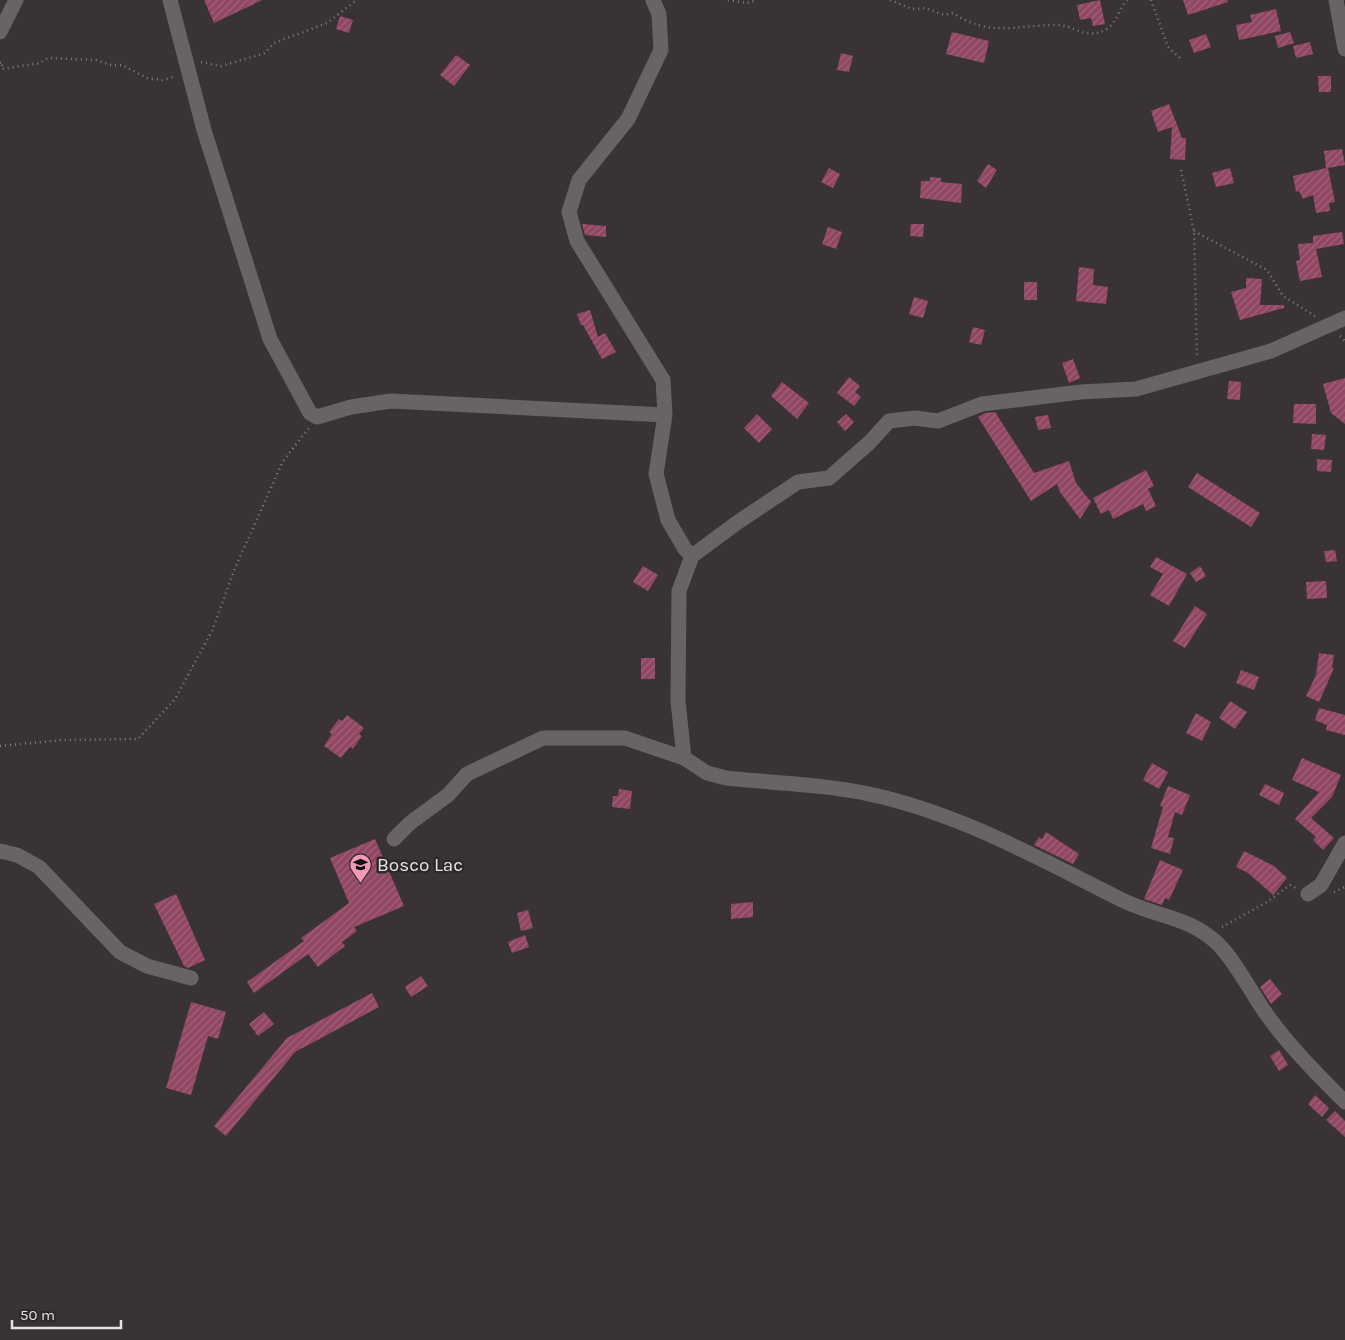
<svg xmlns="http://www.w3.org/2000/svg" width="1345" height="1340" viewBox="0 0 1345 1340" font-family="Karla,sans-serif">
	<style>
		.building { fill: url(#building-hatch) }
		.lines { fill: none; stroke-linecap: round; stroke-linejoin: round }
		.path { stroke: #837f80; stroke-width: 2.5; stroke-dasharray: 1 4; stroke-linecap: butt }
		.minor { stroke: #696365; stroke-width: 15 }
		.labels { text-anchor: middle; stroke-width: 5; stroke-linejoin: round; paint-order: stroke }
		.poi-label { font-size: 19px; fill: #e5e2e3; stroke: #2f292b; text-anchor: start }
	</style>
	<defs>
		<pattern id="building-hatch" width="6" height="6" patternUnits="userSpaceOnUse" patternTransform="scale(1.25)"><rect width="6" height="6" fill="#914763"/><path d="M-1 1l2-2M0 6l6-6M5 7l2-2" fill="none" stroke="#a06179"/></pattern>
	</defs>
	<rect width="100%" height="100%" fill="#393335"/>
	<path class="building" d="M204,0H262L214,23Z
		M1100,0L1105,24L1093,26L1091,18L1080,20L1077,5Z
		M1183,0H1227L1228,2L1188,15Z
		M1276,9L1281,31L1239,40L1236,25L1252,22L1250,15Z
		M340,16L353,20L349,33L336,29Z
		M952,32L989,41L984,63L946,54Z
		M1290,32L1294,43L1278,48L1275,36Z
		M1206,34L1211,47L1194,53L1189,40Z
		M1310,42L1313,54L1296,58L1293,46Z
		M841,53L853,56L849,72L837,70Z
		M456,55L470,65L454,86L440,75Z
		M1318,76H1331V92H1319Z
		M1169,104L1182,138H1186L1185,160L1170,159L1172,127L1158,132L1151,111Z
		M1342,149L1345,165L1328,168L1335,202L1329,203L1330,211L1316,213L1313,195L1303,199L1299,191L1296,192L1293,176L1326,168L1324,151Z
		M988,164L997,170L986,188L977,181Z
		M829,168L840,174L833,188L821,182Z
		M1230,168L1234,183L1216,187L1212,173Z
		M930,177L941,178V182L962,184L961,203L920,198L921,181H930Z
		M582,224L606,226V237L585,235Z
		M911,224H924L923,237L910,236Z
		M828,227L842,232L836,249L822,244Z
		M1342,232L1344,244L1316,249L1322,277L1300,281L1296,261L1300,260L1298,244L1313,243V236Z
		M1079,267L1094,269L1093,285L1108,287L1106,304L1076,301Z
		M1246,278L1262,279L1260,305H1284V308L1240,320L1231,292L1246,288Z
		M1024,282H1037V300H1024Z
		M914,297L928,301L923,318L909,314Z
		M590,310L598,337L605,333L616,352L602,359L583,325H581L577,314Z
		M973,327L985,330L981,345L969,342Z
		M1073,359L1080,378L1069,383L1062,363Z
		M849,377L860,386L855,392L861,397L854,406L837,393Z
		M1345,378V424L1331,413L1323,384Z
		M1229,381L1241,382L1240,400L1227,399Z
		M782,382L809,403L797,419L771,396Z
		M1294,404H1316V424L1293,423Z
		M995,412L1034,473L1069,461L1076,483L1091,502L1080,519L1060,492L1057,484L1031,501L978,417L985,413Z
		M757,414L772,429L759,443L744,428Z
		M846,414L854,422L845,431L837,422Z
		M1048,415L1051,428L1038,430L1035,417Z
		M1312,434L1326,435L1324,450L1311,449Z
		M1317,459L1332,460L1331,472L1317,471Z
		M1146,470L1154,486L1148,489L1156,506L1146,511L1143,504L1113,519L1109,510L1101,514L1093,498Z
		M1197,473L1260,513L1251,527L1188,487Z
		M1335,550L1337,561L1326,562L1324,551Z
		M1156,557L1187,574L1169,606L1150,595L1163,574L1150,567Z
		M643,566L658,575L648,591L633,582Z
		M1200,566L1206,576L1196,582L1190,573Z
		M1326,581L1327,598L1307,599L1306,582Z
		M1195,606L1207,614L1185,648L1173,641Z
		M1319,653L1334,655L1332,668H1334L1319,702L1306,696L1316,675Z
		M641,658H655V679H641Z
		M1241,670L1259,677L1254,690L1236,683Z
		M1230,701L1247,712L1235,729L1219,718Z
		M1319,708L1345,715V735L1326,730L1327,725L1315,720Z
		M1196,713L1211,722L1202,741L1186,733Z
		M347,715L364,728L359,734L362,736L353,749L350,747L341,758L324,746L332,734L329,732L339,719L342,721Z
		M1302,758L1341,775L1332,797L1311,818L1334,838L1323,850L1313,840L1316,837L1295,819L1319,792L1292,780Z
		M1152,763L1168,772L1159,789L1143,780Z
		M1265,784L1284,793L1279,805L1259,795Z
		M1168,786L1190,795L1182,815L1175,812L1168,837L1174,838L1170,854L1151,848L1163,807L1160,806Z
		M619,789L632,791L630,809L612,807L613,796H618Z
		M1046,832L1079,854L1073,864L1034,845L1039,837L1042,839Z
		M375,839L404,906L354,927L357,931L342,942L345,946L318,967L308,954L254,993L247,982L304,941L301,938L349,903L330,858Z
		M1244,851L1274,866L1287,878L1273,895L1248,873L1236,867Z
		M1160,860L1183,870L1169,900L1165,898L1162,905L1144,899Z
		M176,894L205,960L188,968L184,966L154,904Z
		M753,902V917L731,919V904Z
		M528,910L533,928L521,931L517,913Z
		M525,935L529,947L512,953L508,942Z
		M421,976L428,986L411,997L405,987Z
		M1270,979L1282,994L1271,1004L1260,987Z
		M372,993L379,1007L295,1052L226,1136L214,1126L287,1038Z
		M191,1002L226,1012L218,1039L208,1036L191,1095L166,1088Z
		M264,1012L274,1024L258,1036L249,1024Z
		M1279,1050L1288,1065L1279,1071L1270,1056Z
		M1315,1095L1329,1108L1322,1117L1308,1104Z
		M1335,1111L1345,1121V1137L1326,1120Z"/>
	<g class="lines">
		<path class="path" d="M728,0L747,3L757,0
			M890,0L912,9L925,8L944,15L953,13C991,38 1014,25 1056,25C1076,25 1086,42 1108,28C1116,23 1120,7 1127,0
			M1151,0L1168,47L1181,59
			M201,62L221,66L265,53L274,43L327,23L357,0
			M0,63L2,62V69L40,63L48,58L96,60L111,65H122L147,78L162,80L176,76
			M1181,170L1194,231L1197,357
			M1194,231L1267,270L1283,296L1315,316
			M1340,336L1345,341
			M0,746L63,740L138,739L175,699L212,631L235,568L283,461L309,428
			M1334,892L1345,887
			M1222,927L1267,902L1290,885L1296,888"/>
		<path class="minor" d="M170,0L204,130L270,339L310,413L317,417L351,407L391,401L665,415
			M653,0L659,14L661,50L628,119L579,180L569,212L577,241L663,380L665,415L656,474L668,520L685,549L692,556L679,591L678,701L684,758
			M1336,0L1345,49
			M0,32L16,0
			M692,556L738,522L798,482L829,478L870,442L889,421L915,418L938,421L982,404L1081,392L1136,389L1271,351L1345,318
			M394,839L410,823L448,795L467,774L543,738H625L684,758L707,773L726,778C773,783 822,784 869,794C959,813 1040,859 1122,900C1154,916 1190,917 1217,943C1235,960 1252,994 1267,1015C1289,1046 1318,1075 1345,1102
			M0,851L17,855L39,867L120,952L147,966L191,978
			M1308,894L1321,885L1345,843"/>
	</g>
	<defs>
		<symbol id="school-pin" viewBox="-11 -11 22 30"><path d="M0 17L-7.5 6A9.5 9.5 0 1 1 7.5 6Z" fill="#f09ab7" stroke="#2f292b"/><path d="M0-5L7-2L0 1L-7-2ZM-4 1L0 2.5L4 1V4Q0 6-4 4Z" fill="#111"/></symbol>
	</defs>
	<g fill-rule="evenodd">
		<use href="#school-pin" x="348" y="852" width="25" height="34"/>
	</g>
	<g class="labels">
		<g class="poi-label">
			<text x="377" y="871">Bosco Lac</text>
		</g>
	</g>
	<path d="M12 1320v8h109v-8" fill="none" stroke="#e5e2e3" stroke-width="2.5"/>
	<text x="20" y="1320" font-size="15" fill="#e5e2e3" stroke="#2f292b" stroke-width="4" paint-order="stroke">50 m</text>
</svg>
